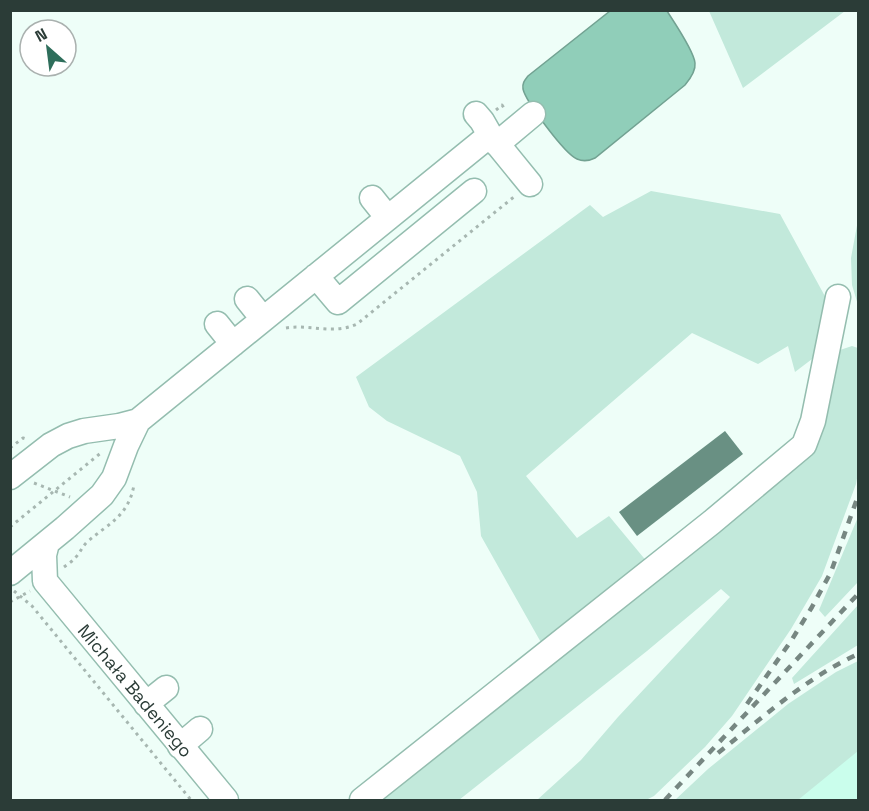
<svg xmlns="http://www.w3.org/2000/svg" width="869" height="811" viewBox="0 0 869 811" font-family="'Space Grotesk',sans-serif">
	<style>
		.built { fill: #cafeec }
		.green { fill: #c2e9db }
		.water { fill: #90ceb9; stroke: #72a292; stroke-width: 1.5 }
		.building { fill: #699083 }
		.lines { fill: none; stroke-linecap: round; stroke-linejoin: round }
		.minor-casing { stroke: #94bdaf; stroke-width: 27 }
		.path { stroke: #a7b7b1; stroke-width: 3; stroke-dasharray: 3 4.5; stroke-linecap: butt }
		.minor { stroke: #fff; stroke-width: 24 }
		.rail { stroke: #778782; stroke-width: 4.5; stroke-dasharray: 8 8; stroke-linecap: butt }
		.labels { text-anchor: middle; stroke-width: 4.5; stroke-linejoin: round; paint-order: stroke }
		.street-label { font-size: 18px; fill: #2b3c37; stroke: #fff }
	</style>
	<rect width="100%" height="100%" fill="#eefef8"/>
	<path class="built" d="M858,750V800H797Z"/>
	<path class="green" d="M709,11H845L743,88Z
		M651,191L780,214L827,300L816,356L795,372L788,346L758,364L692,333L526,476L577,538L609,516L648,563L543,646L481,536L477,492L460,456L387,421L369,407L356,377L590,205L603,217Z
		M858,220V305L852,285L851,258Z
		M852,346L858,348V473L856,484L822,576L791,629L732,716L705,747L654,796L646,800H537L581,760L618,717L730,597L721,589L647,651L459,800H369L797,457L837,351Z
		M858,517V582L825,617L819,610Z
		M858,605V645L794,684L792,678Z
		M858,661V751L798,800H675L708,769L788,704L836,672Z"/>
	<path class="water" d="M610,11H667C674,22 694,51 695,63C696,71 690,79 685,85L595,158C589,161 584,162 577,159C565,154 526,102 523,89C522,83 525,80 528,76Z"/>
	<path class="building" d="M725,431L743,454L637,536L619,512Z"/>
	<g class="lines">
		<defs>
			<path id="minor" d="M476,114L482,121L490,135
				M497,144L533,114
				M372,198L388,218
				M316,276L338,302L474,191
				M247,299L263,319
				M217,324L233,344
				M10,477L51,445L68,436L84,431L119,426L138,421L490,135L530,184
				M47,543L44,555L45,581L226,800
				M10,573L65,528L102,495L114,478L126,446L138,421
				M146,704L166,688
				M180,746L200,729
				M362,800L712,522L804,445L813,421L838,297"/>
		</defs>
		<use href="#minor" class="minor-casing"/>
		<path class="path" d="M496,110L502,105L506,111
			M286,328C310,324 334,335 357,324L515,196
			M10,448L23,438L26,439
			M34,483L70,497
			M10,527L102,452
			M64,567C68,564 73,561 75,558C80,553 82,547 87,542C109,523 128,517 134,485
			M14,591L32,606L191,800
			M10,602L30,591"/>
		<use href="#minor" class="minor"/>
		<path class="rail" d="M747,704L791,641L812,607L831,572L858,496
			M718,753C763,717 806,678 858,654
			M665,800L858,594"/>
	</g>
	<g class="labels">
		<g class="street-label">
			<text transform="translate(135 691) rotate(50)" y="6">Michała Badeniego</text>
		</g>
	</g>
	<rect width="869" height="811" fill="none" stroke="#2b3c37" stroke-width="24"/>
	<g transform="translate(48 48) rotate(332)"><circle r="28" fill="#ffffff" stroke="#aab1af" stroke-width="1.5"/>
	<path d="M0-4.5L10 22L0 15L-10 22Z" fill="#2e6e5b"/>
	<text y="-9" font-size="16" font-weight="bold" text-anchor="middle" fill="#2b3c37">N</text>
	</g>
</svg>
